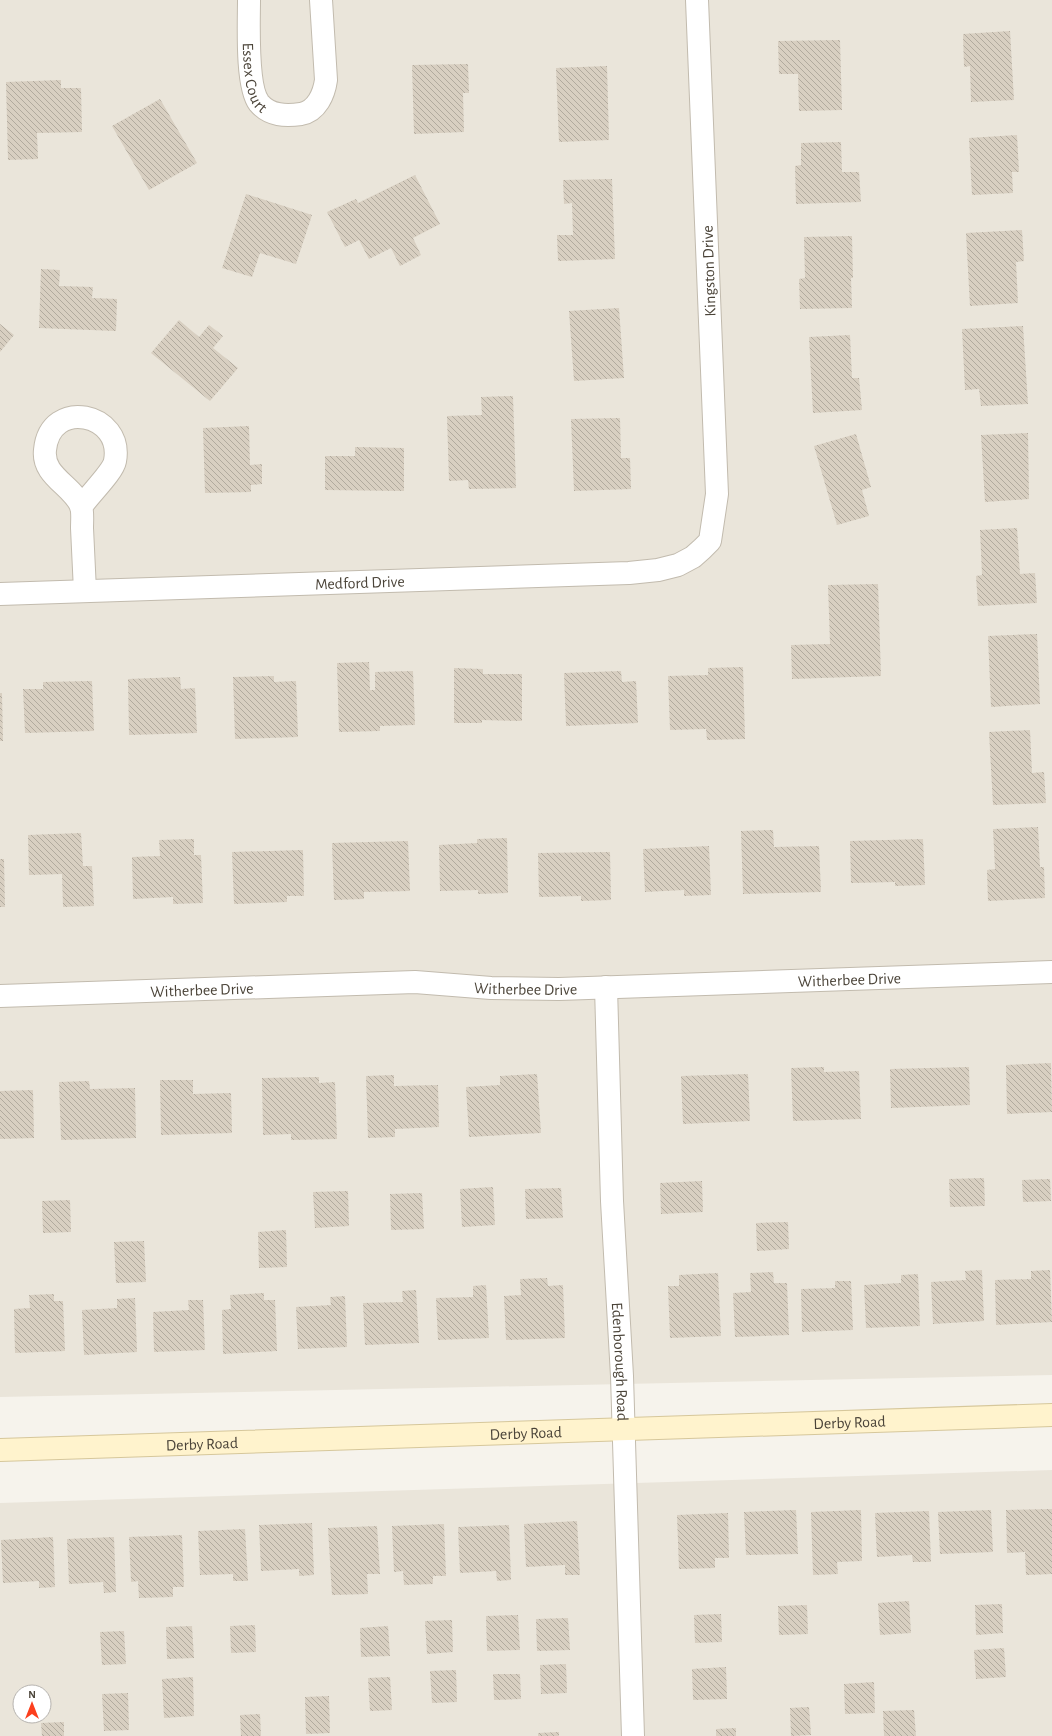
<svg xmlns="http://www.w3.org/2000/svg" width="1052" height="1736" viewBox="0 0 1052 1736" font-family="'Alegreya Sans',sans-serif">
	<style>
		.residential { fill: #eae5da; fill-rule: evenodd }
		.building { fill: url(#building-back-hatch) }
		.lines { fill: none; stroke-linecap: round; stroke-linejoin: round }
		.street-casing { stroke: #c2bbae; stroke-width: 24 }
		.secondary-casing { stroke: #d6c79b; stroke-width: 24 }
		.street { stroke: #fff; stroke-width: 22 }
		.secondary { stroke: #fff3cd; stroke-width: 22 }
		.labels { text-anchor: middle; stroke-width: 3.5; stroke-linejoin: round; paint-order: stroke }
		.street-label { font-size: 16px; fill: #4b4439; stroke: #fff }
	</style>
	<defs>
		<pattern id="building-back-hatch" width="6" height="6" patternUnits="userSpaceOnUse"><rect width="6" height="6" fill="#d8cfc1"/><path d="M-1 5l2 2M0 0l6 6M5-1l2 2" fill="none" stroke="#b1aa9e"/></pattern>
	</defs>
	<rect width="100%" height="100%" fill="#f6f3ec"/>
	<path class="residential" d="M0,0H1052V1375L0,1397Z
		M1052,1470V1736H0V1503ZM20,1692H44V1716H20Z"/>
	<path class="building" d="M1010,31L1014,100L971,102L970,66L964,67L963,34Z
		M840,40L842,110L799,111L798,74H779L778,41Z
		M468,64L469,93H463L464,132L414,134L412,65Z
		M607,66L609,140L559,142L556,68Z
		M61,80V88H81L82,132L37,133L38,159L8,160L6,82Z
		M160,99L197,163L149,190L112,126Z
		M1017,135L1019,172H1012L1013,193L972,195L969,138Z
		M841,142L842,172H859L861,202L796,204L795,166L801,165V143Z
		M415,175L440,224L413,238L421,255L400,266L391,248L369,259L359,240L345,247L327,212L356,199L358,203Z
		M612,179L615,259L558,261L557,235H573L572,203L564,204L563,180Z
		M246,194L312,215L296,264L260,253L252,277L222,268Z
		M1022,230L1024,261L1016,262L1018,303L970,306L966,233Z
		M852,236L853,278H851L852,308L800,309L799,279L805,278L804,237Z
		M41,269L60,270L59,286L93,287L92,298L117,299L116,331L39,328Z
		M619,308L624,378L574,381L569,311Z
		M179,320L199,337L209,325L223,336L213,348L238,368L210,401L151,353Z
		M0,324L14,335L0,352Z
		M1023,326L1028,404L981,406L979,389L965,390L962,329Z
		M850,335L852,378H859L862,410L813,413L809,337Z
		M513,396L516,488L469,489L468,480L449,481L447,416L482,415L481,397Z
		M620,418L621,458H630L631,489L574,491L571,419Z
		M249,426L250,465L262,464V484L251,485V492L205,493L203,428Z
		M1028,433L1029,499L985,502L981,435Z
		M856,434L871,487L862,490L869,516L837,525L814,446Z
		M355,447L404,448V491L325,490V456H355Z
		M1017,528L1020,574L1035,573L1037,603L978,606L976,576L982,575L980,530Z
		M878,584L881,676L792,679L791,645L830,644L828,585Z
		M1037,634L1040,704L991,707L988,636Z
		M369,662L370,690H375V672L413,671L415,725L380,726V731L339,732L337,663Z
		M743,667L745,739L707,740L706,729L670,730L668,676L708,675V668Z
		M454,668L483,669V674H522V721L482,720V723H454Z
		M621,671L622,682L636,681L638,723L566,726L564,673Z
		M274,676V682L296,681L298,737L235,739L233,677Z
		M180,677L181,689L195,688L197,733L129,735L128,679Z
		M92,681L94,731L25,733L23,689H43V682Z
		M0,693H2L3,741H0Z
		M1030,730L1032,773L1044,772L1046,803L993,805L989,732Z
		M1038,827L1040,867H1044L1045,898L988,901L987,870L995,869L993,829Z
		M773,830L774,847L819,846L821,892L743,894L741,831Z
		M81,833L83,866H92L94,906L63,907L62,874L29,875L28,835Z
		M507,838L508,893L478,894V890L440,891L439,845L477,843V839Z
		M194,839V855H201L203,903L173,904V897L133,899L132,857L160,856L159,840Z
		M923,839L925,885L895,886V882L851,883L850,841Z
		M408,841L410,891L364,892V899L334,900L332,843Z
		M709,846L711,895L684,896V890L645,892L643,849Z
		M303,850L304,896H287V902L234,904L232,852Z
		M610,852L611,900L581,901V896L539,897L538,853Z
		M0,859H4L5,907H0Z
		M1051,1063L1052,1112L1007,1114L1006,1065Z
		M824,1067V1072L859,1071L861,1119L793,1121L791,1068Z
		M969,1067L970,1105L891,1108L890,1069Z
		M537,1074L541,1133L469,1137L466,1087L500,1085V1076Z
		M748,1074L750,1121L683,1124L681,1076Z
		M394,1075V1086L438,1085L439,1127L395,1129V1137L368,1138L366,1076Z
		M319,1077V1083L335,1082L337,1139L291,1140V1134L263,1135L262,1078Z
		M160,1080H193V1094L231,1093L232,1133L161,1135Z
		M89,1081L90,1089L135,1088L136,1138L61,1140L59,1082Z
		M33,1090L34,1138L0,1139V1091Z
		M984,1178L985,1206L950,1207L949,1179Z
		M1050,1179L1051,1201L1023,1202L1022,1180Z
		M702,1181L703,1212L661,1214L660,1183Z
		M493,1187L495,1225L462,1227L460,1189Z
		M561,1188L563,1218L526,1219L525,1189Z
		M348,1191L349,1226L315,1228L313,1192Z
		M422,1193L424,1229L391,1230L390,1194Z
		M70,1200L71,1232L43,1233L42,1201Z
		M788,1222L789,1249L757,1251L756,1223Z
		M286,1230L287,1267L259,1268L258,1232Z
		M144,1241L146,1282L116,1283L114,1242Z
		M982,1270L984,1321L933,1324L931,1282L966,1280L965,1271Z
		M1050,1270L1052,1322L996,1325L995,1280L1031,1279V1271Z
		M773,1272L774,1283H787L789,1335L735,1337L733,1293L751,1292L750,1273Z
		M718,1273L721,1336L670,1338L668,1286H679V1275Z
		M918,1274L920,1326L866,1328L864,1285L901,1283V1275Z
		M547,1278L548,1286L563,1285L565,1338L506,1340L504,1296L521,1295L520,1279Z
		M835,1281H851L853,1330L802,1332L801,1289L835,1288Z
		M486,1285L489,1338L438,1340L436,1298L473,1297V1286Z
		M416,1290L419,1343L365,1345L363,1303L403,1302L402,1291Z
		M264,1293V1300H275L277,1351L223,1354L222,1310L231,1309L230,1295Z
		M54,1294V1301H63L65,1351L15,1353L14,1309L30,1308L29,1295Z
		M345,1296L347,1347L298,1349L296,1307L331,1305L330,1297Z
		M135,1298L137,1352L84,1355L82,1310L117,1308V1299Z
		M188,1300H203L205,1350L154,1352L153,1312L189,1310Z
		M1052,1509V1574L1026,1575L1025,1552L1007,1553L1006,1510Z
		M796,1510L798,1554L746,1555L744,1512Z
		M861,1510L862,1561L837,1562L838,1574L813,1575L811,1512Z
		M991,1510L993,1552L940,1554L938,1512Z
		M929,1511L931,1562H913L912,1555L877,1557L875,1513Z
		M728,1513L729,1558H715V1568L679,1569L677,1515Z
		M577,1521L580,1575H565V1565L526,1567L524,1524Z
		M312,1523L314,1575L299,1576V1569L261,1571L259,1525Z
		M444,1524L446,1576H433V1584L404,1585L403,1571L394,1572L392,1526Z
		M509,1525L511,1580L497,1581L496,1571L460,1573L458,1527Z
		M377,1526L380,1574H367L368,1594L332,1595L328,1528Z
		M245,1529L248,1581H233V1574L200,1575L198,1531Z
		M182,1535L184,1587H173V1597L139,1598L138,1581L131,1582L129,1537Z
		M53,1537L55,1587L39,1588V1581L3,1583L1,1540Z
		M114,1537L116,1592L104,1593L103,1582L69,1584L67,1539Z
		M909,1601L911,1633L880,1635L878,1603Z
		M1002,1604L1003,1633L976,1635L975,1605Z
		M807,1605L808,1634L779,1635L778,1606Z
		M721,1614L722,1642L695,1643L694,1615Z
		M518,1615L520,1650L487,1651L486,1616Z
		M568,1618L570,1650L537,1651L536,1619Z
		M452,1620L453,1652L427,1654L425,1621Z
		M255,1625L256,1652L231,1653L230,1626Z
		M192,1626L194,1658L167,1659L166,1627Z
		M388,1626L390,1656L361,1657L360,1628Z
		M124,1631L126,1664L102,1665L100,1632Z
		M1004,1648L1006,1677L976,1679L974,1650Z
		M566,1664L567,1693L541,1694L540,1665Z
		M726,1667L727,1699L693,1700L692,1669Z
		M456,1670L457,1702L432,1703L430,1671Z
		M493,1674H520L521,1699L494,1700Z
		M193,1677L194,1716L164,1718L162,1679Z
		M390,1677L392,1710L370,1711L368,1678Z
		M874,1682L875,1713L845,1714L844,1684Z
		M128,1693L129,1730L104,1731L102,1694Z
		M329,1696L330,1733L306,1734L305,1697Z
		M809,1707L811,1735L791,1736L790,1708Z
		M914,1710L916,1736H884L883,1711Z
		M260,1714L261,1736H241L240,1715Z
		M64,1722V1736H42L41,1723Z
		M736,1728V1736H716V1729Z
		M559,1732V1736H538V1733Z"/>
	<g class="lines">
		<defs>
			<g id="street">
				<path id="s1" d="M249,0C249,23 246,86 259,103C270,116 286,116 301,114C317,111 324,94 326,80L321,0"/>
				<path d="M81,507C89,495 113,472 115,461C124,413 50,397 45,450C42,476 72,485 81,506C83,512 82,521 82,528C83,549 84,570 85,591"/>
				<path id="s2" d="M0,594L629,573L658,570L678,565L693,557L702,549L710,541L717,494L697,0"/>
				<path id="s3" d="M606,987L612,1201L622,1376L633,1736"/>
				<path id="s4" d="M0,996L415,982L491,988L559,989L1052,972"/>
			</g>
			<g id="secondary">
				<path id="s5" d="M0,1450L1052,1415"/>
			</g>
		</defs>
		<use href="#street" class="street-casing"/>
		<use href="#secondary" class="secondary-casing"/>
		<use href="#street" class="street"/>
		<use href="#secondary" class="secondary"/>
	</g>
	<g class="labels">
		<g class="street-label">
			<text dy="6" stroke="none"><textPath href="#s1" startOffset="78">Essex Court</textPath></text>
			<text transform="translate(708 271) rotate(-92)" y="6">Kingston Drive</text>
			<text dy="6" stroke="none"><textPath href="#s2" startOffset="360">Medford Drive</textPath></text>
			<text dy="6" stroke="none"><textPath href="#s4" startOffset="850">Witherbee Drive</textPath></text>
			<text dy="6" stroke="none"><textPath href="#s4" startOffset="526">Witherbee Drive</textPath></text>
			<text dy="6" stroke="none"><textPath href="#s4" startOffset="202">Witherbee Drive</textPath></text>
			<text dy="6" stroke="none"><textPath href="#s3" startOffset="375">Edenborough Road</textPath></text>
			<text dy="6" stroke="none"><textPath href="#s5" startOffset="850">Derby Road</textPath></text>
			<text dy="6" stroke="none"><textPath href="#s5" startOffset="526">Derby Road</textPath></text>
			<text dy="6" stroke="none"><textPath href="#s5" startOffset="202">Derby Road</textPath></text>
		</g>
	</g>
	<g transform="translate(32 1704)"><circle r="19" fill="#ffffff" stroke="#b7b4b0"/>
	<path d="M0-3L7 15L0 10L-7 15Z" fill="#fc3f1d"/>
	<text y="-6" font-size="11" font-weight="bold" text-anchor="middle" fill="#4b4439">N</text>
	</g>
</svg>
